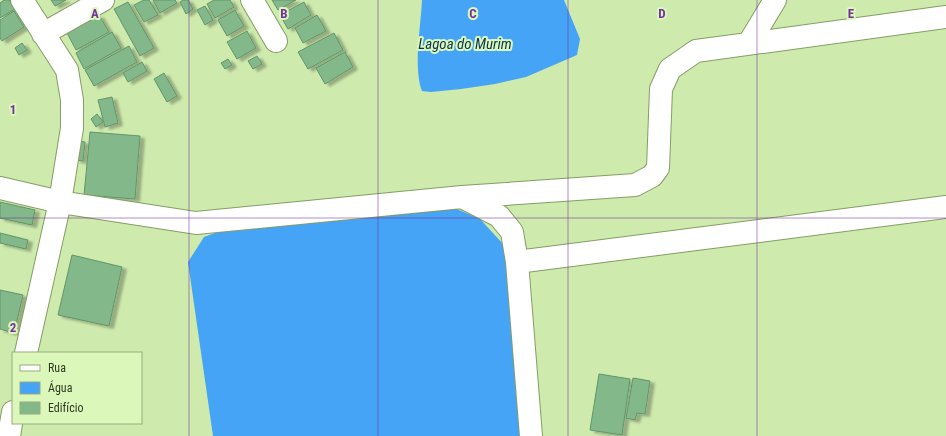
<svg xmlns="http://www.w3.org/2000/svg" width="946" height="436" viewBox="0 0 946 436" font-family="'Roboto Condensed',sans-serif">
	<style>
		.water { fill: #45a4f6 }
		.building { fill: #83b88a; stroke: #619569; filter: url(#shadow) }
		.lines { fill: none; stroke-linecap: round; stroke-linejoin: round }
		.minor-casing { stroke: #849e64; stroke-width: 24 }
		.minor { stroke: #fff; stroke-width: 22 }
		.grid { fill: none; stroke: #7530a3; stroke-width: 1; stroke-opacity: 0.55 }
		.labels { text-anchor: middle; stroke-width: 4; stroke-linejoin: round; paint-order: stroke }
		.water-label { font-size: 15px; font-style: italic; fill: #0c3353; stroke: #dbf8ba }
		.grid-label { font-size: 13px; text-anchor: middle; font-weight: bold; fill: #7530a3; stroke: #dbf8ba; stroke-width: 4; stroke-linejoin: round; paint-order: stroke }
	</style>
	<defs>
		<filter id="shadow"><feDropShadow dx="4.5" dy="2.5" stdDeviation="1" flood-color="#0004"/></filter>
	</defs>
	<rect width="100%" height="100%" fill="#ceeaad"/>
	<path class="water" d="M422,0H564L580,39L577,55L526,77L495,84L461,89L431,92L422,91C413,68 421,25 422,0Z
		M452,207L480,219L504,245L524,427L522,436H213L188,262L204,237L231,227Z"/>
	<path class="building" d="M4,0H9L15,9L0,18V3Z
		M51,0H66L55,6Z
		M144,0H149L158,15L144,22L134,5Z
		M153,0H175L177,3L160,13Z
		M183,0H188L193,9L186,14L180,2Z
		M214,0H230L234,7L215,18L207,4Z
		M272,0H296L278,10Z
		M128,2L154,48L140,56L114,9Z
		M304,2L311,15L288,29L280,15Z
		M205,6L213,20L205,25L197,10Z
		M235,10L244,26L227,36L218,20Z
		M14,11L24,27L2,41L0,38V20Z
		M99,15L109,32L76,50L67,33Z
		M317,15L326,31L303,43L295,28Z
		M247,31L256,48L237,59L227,42Z
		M112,32L121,48L84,69L76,53Z
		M334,33L343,50L308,69L298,52Z
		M22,43L27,50L19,55L15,48Z
		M129,46L137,62L94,86L85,70Z
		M345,52L353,67L325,84L316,68Z
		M257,56L262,64L253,69L248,61Z
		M228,59L232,65L225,69L221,63Z
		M142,62L147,71L128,82L123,73Z
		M164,73L177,96L167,102L154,79Z
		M112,97L118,123L105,127L98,100Z
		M97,114L103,122L96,127L91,119Z
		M90,132L140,136L135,199L84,195Z
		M78,141L85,142L83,161L76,160Z
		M0,202L35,210L32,225L0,218Z
		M0,233L28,240L26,249L0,243Z
		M72,255L122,267L109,326L58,315Z
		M0,290L23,295L14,333L0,329Z
		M599,374L630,379L622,435L590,430Z
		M633,378L650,381L645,414L637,413L635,420L626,418Z"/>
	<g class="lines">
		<defs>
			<path id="minor" d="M22,0L67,70L72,100V128L60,202L26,353
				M252,0L276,41
				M43,34L103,0
				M749,43L775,0
				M0,188L60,202L196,223L462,197L499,216L512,232L517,262L531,436
				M462,197L635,185L652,176L658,168L661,89L670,69L696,51L946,17
				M517,262L946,207
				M9,436L13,412"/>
		</defs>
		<use href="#minor" class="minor-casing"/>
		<use href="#minor" class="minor"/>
	</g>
	<path class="grid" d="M189,0V436M378,0V436M568,0V436M757,0V436M0,218H946"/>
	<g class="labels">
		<g class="water-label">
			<text x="465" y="49">Lagoa do Murim</text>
		</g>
	</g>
	<g class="grid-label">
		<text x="95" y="18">A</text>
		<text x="284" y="18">B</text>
		<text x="473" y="18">C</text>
		<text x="662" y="18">D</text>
		<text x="851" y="18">E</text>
		<text x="13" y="114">1</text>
		<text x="13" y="332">2</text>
	</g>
	<rect x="12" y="352" width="130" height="72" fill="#dbf8ba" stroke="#97ac7d"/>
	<rect x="20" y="365" width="20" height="6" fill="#ffffff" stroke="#97ac7d"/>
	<text x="48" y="372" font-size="12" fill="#303a22">Rua</text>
	<rect x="20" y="382" width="20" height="12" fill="#45a4f6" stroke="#97ac7d"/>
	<text x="48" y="392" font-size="12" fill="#303a22">Água</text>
	<rect x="20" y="402" width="20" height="12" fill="#83b88a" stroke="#97ac7d"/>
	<text x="48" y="412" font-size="12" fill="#303a22">Edifício</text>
</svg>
